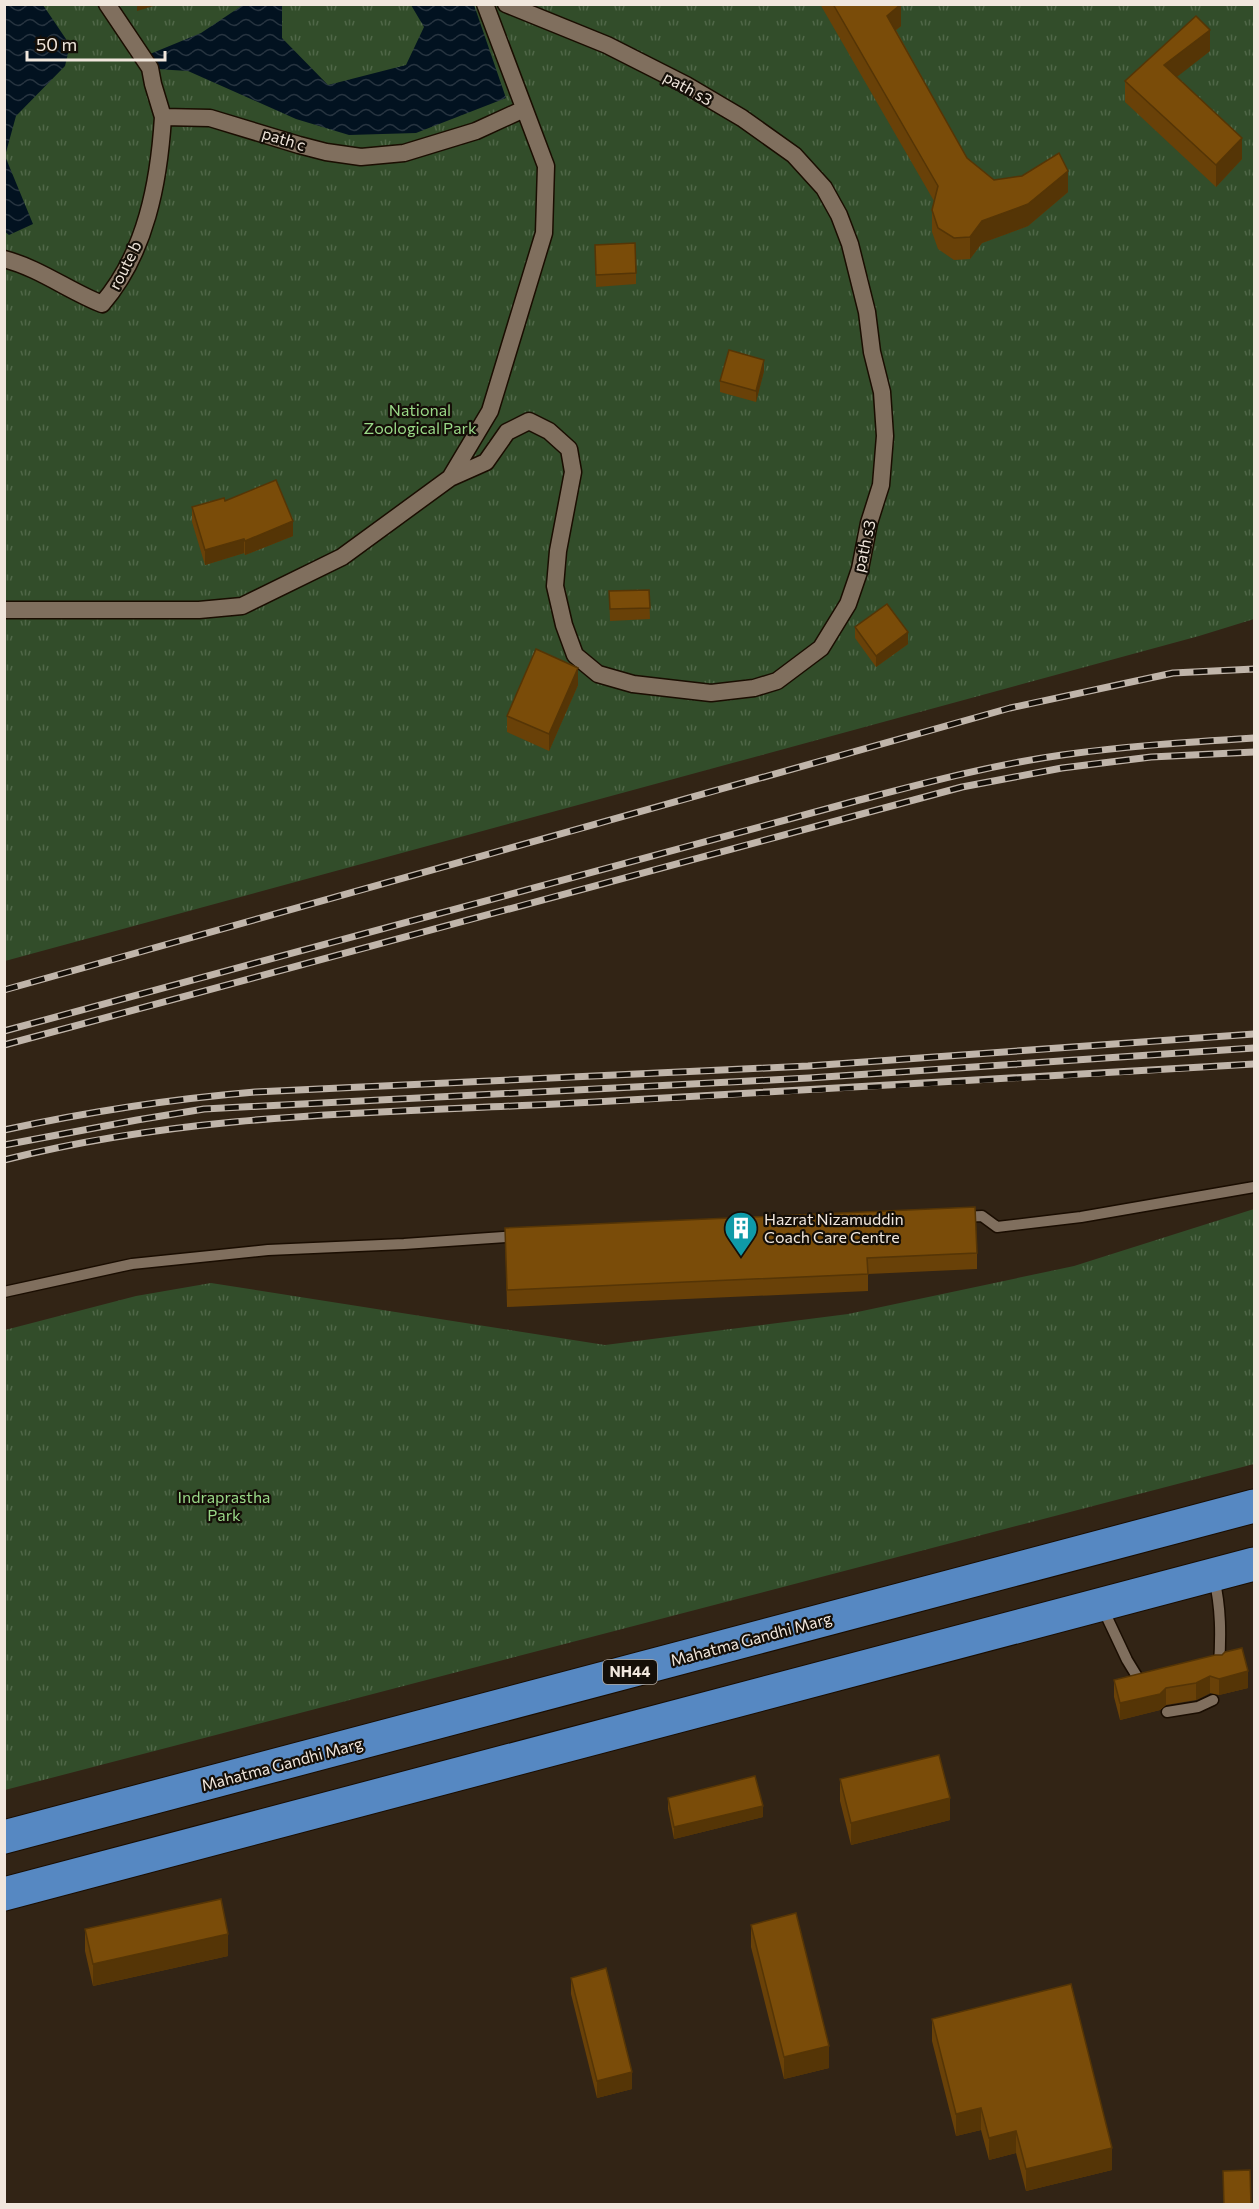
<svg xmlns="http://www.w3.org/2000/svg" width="1259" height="2209" viewBox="0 0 1259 2209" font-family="Commissioner,sans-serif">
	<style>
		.park { fill: url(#park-tufts) }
		.water { fill: url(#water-waves) }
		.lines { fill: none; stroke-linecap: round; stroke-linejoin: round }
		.service-casing { stroke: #1a0d01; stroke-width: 13 }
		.pedestrian-casing { stroke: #1a0d01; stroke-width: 19 }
		.trunk-casing { stroke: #1a0d01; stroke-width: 35 }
		.service { stroke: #806f5e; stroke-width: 10 }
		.pedestrian { stroke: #806f5e; stroke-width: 16 }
		.trunk { stroke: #5688c2; stroke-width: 33 }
		.rail-casing { stroke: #c0b5aa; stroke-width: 7 }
		.rail { stroke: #150f08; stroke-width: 4.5; stroke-dasharray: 14; stroke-linecap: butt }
		.wall { fill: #694108 }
		.shaded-wall { fill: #553506 }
		.building { fill: #7a4c09; stroke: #553506; stroke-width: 1.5 }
		.labels { text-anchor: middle; stroke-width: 4.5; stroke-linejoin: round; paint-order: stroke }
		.shield { fill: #150f08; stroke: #afa69d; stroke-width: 1.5 }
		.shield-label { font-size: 15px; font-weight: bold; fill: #f1e7dd }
		.street-label { font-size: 16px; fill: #f1e7dd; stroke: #150f08 }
		.park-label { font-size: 16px; fill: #9ad988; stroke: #150f08 }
		.poi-label { font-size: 16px; fill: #f1e7dd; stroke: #150f08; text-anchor: start }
	</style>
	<defs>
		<pattern id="park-tufts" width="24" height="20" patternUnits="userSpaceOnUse" patternTransform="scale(1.5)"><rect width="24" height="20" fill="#324d2a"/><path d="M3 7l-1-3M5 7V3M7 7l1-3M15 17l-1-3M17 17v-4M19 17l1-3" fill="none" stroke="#506748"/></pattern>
		<pattern id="water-waves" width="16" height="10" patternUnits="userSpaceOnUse" patternTransform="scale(1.5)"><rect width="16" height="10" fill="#021220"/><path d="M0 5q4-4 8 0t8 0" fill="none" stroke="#273440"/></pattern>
	</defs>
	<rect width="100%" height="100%" fill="#322415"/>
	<path class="park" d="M5,5H1254V619L1199,636L5,961Z
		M1254,1209V1464L5,1790V1330L136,1296L211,1283L605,1345L848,1314L1074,1266Z"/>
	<path class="water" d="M4,5H43L70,45L65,66L16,116L5,156L33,224L9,235L4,231Z
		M243,5H282V38L328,85L406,65L424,27L411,5H474L506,98L416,133L349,135L296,119L188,71L156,69L150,54L201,33Z"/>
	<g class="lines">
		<defs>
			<path id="service" d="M963,1217L982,1216L997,1227L1081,1217L1254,1187
				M4,1292L132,1264L268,1250L404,1244L519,1236
				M1214,1578C1221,1608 1221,1635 1219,1665
				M1103,1609L1127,1660L1141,1683
				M1167,1712L1198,1707L1213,1700"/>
			<path id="pedestrian" d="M107,4L150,68L153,84L163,117L210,118L299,145L326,152L361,157L404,153L476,131L524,109
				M4,259C39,268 69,291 102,304C146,253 159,182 163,117
				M450,478L486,462L507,432L529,421L549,431L569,449L573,472L558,551L555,586L564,625L575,655L598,674L633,684L711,693L754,688L777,681L821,648L848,604L860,569L869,523L881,485L885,436L882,392L872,352L867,312L850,244L839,215L824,188L794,155L742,118L686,85L607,45L506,4
				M4,610H199L242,606L342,557L450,478L490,411L544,233L546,166L485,4"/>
			<path id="trunk" d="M4,1837L1254,1506
				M4,1894L1254,1564"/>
		</defs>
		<use href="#service" class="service-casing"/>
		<use href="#pedestrian" class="pedestrian-casing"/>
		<use href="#trunk" class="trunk-casing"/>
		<use href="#service" class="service"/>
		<use href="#pedestrian" class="pedestrian"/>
		<use href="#trunk" class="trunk"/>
		<defs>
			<path id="rail" d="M4,990L1010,708L1173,673L1254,669
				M4,1031L852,802C921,784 991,765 1062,755C1126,746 1190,742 1254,738
				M4,1045L962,787L1062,768L1151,757L1254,752
				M4,1130C87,1112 171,1099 255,1092L808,1066L1254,1034
				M4,1145L137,1120L204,1109L809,1078L1254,1048
				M4,1160C184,1114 371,1113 556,1104C789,1092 1022,1079 1254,1064"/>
		</defs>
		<use href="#rail" class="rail-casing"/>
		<use href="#rail" class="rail"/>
	</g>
	<path class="wall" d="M820,4H901V26L896,30L967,158L994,180L1068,192L1028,226L982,243L970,259L954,260L938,249L932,232V210L934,201Z
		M1210,51L1176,77L1242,159L1216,187L1125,102V81Z
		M595,245L636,273V284L596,287Z
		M764,371L756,402L720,392V381Z
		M225,501L293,536L245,555L244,553L205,565L192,522V507Z
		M649,590L650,619L610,621L609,591Z
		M855,627L908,644L876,667L855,638Z
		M578,685L549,751L507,732V716Z
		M505,1228L977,1253V1269L868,1274V1291L507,1307Z
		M1222,1655L1248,1688L1219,1695L1210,1693L1196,1700L1166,1705L1160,1710L1120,1720L1114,1697V1680Z
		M840,1779L950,1820L851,1845L840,1801Z
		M668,1798L763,1817L674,1839L668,1809Z
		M751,1925L829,2068L784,2079L751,1947Z
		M85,1929L228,1956L93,1986L85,1951Z
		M571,1978L632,2089L597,2098L571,1994Z
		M932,2019L1112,2170L1026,2191L1016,2153L989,2160L981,2130L956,2136L932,2041Z"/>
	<path class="shaded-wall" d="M137,4H160L137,11Z
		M901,4V26L887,37V16Z
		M1210,30V51L1164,87V65Z
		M1242,138V159L1216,187V165Z
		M1068,171V192L1028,226L982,243L970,259V237L982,221Z
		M764,360V371L756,402V391Z
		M293,521V536L245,555V541Z
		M244,539V553L205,565V550Z
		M908,632V644L876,667V656Z
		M578,668V685L549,751V734Z
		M1248,1671V1688L1219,1695V1679Z
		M1210,1676V1693L1196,1700V1683Z
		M1166,1688V1705L1160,1710L1120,1720V1703Z
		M950,1798V1820L851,1845V1823Z
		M763,1806V1817L674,1839V1827Z
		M228,1934V1956L93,1986V1964Z
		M829,2046V2068L784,2079V2057Z
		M632,2072V2089L597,2098V2081Z
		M981,2108V2130L956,2136V2114Z
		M1016,2131V2153L989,2160V2138Z
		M1112,2148V2170L1026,2191V2169Z"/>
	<path class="building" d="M833,4H901L887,16L967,158L994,180L1022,176L1059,153L1068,171L1028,204L982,221L970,237L954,238L938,228L932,210L938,186Z
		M1196,16L1210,30L1164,65L1242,138L1216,165L1125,81Z
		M635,243L636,273L596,275L595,245Z
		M729,350L764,360L756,391L720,381Z
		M276,480L293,521L245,541L244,539L205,550L192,507L224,498L225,501Z
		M649,590L650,608L610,609L609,591Z
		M887,604L908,632L876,656L855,627Z
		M536,649L578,668L549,734L507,716Z
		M975,1207L977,1253L867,1258L868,1274L507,1290L505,1228Z
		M1242,1648L1248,1671L1219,1679L1210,1676L1196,1683L1166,1688L1160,1694L1120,1703L1114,1680L1215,1655H1222L1225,1652Z
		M939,1755L950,1798L851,1823L840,1779Z
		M755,1776L763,1806L674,1827L668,1798Z
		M221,1899L228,1934L93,1964L85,1929Z
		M796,1913L829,2046L784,2057L751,1925Z
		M606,1968L632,2072L597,2081L571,1978Z
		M1071,1984L1112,2148L1026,2169L1016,2131L989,2138L981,2108L956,2114L932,2019Z
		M1250,2170L1251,2205H1224L1223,2171Z"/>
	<defs>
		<symbol id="building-pin" viewBox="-11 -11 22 30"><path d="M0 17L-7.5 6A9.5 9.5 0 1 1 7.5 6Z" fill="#0f9aa8" stroke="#150f08"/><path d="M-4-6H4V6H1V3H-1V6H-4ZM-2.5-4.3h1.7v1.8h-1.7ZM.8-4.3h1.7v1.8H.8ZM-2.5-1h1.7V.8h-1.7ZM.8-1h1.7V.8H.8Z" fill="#fff"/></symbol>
	</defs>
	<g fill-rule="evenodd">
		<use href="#building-pin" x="722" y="1209" width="38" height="52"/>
	</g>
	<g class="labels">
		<rect class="shield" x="603" y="1660" width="54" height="24" rx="4.5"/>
		<g class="shield-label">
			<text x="630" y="1677">NH44</text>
		</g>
		<g class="street-label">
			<text transform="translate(688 88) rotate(29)" y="6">path s3</text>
			<text transform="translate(284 139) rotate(17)" y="6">path c</text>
			<text transform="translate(125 265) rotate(-63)" y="6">route b</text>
			<text transform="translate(864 546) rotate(-77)" y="6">path s3</text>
			<text transform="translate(751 1639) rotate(-15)" y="6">Mahatma Gandhi Marg</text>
			<text transform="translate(282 1764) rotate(-15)" y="6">Mahatma Gandhi Marg</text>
		</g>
		<g class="park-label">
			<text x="420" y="416">National<tspan x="420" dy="18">Zoological Park</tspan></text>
			<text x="224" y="1503">Indraprastha<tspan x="224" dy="18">Park</tspan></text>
		</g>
		<g class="poi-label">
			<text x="764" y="1225">Hazrat Nizamuddin<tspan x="764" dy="18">Coach Care Centre</tspan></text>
		</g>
	</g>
	<rect width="1259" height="2209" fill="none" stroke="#f1e7dd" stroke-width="12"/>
	<path d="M27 51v9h138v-9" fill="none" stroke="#f1e7dd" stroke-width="3"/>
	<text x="36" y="51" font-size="18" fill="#f1e7dd" stroke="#150f08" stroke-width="4.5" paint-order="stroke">50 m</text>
</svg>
